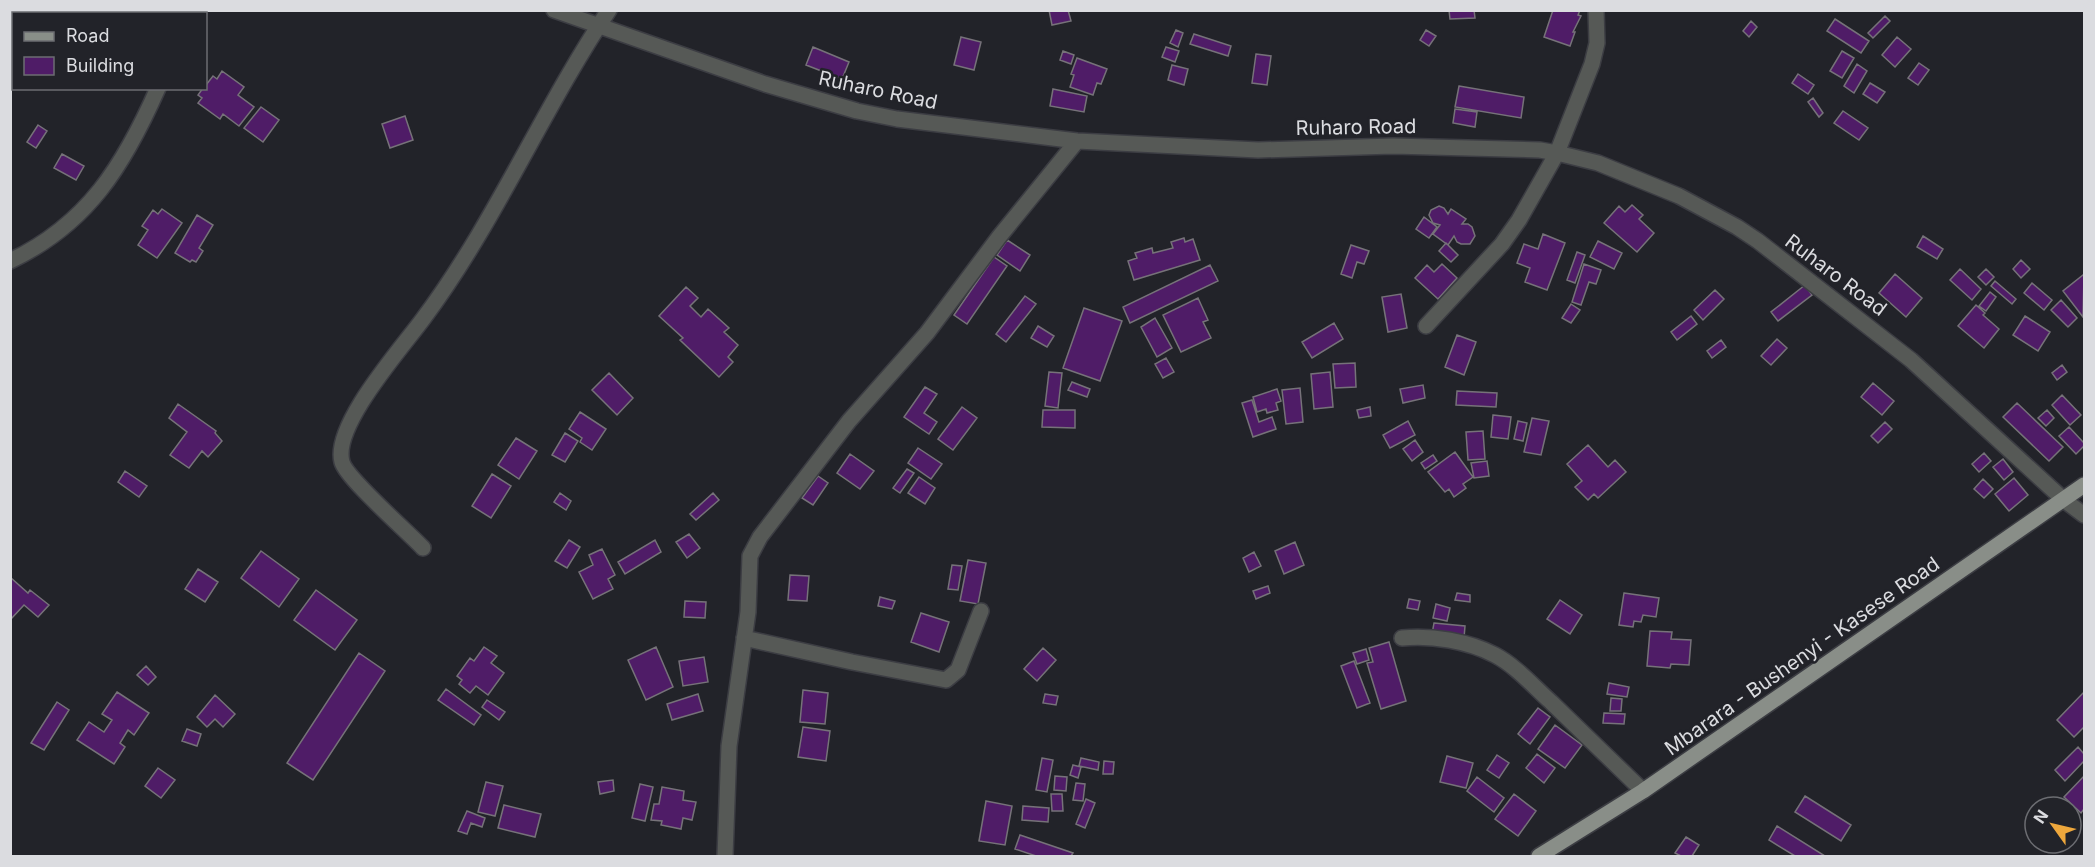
<svg xmlns="http://www.w3.org/2000/svg" width="2095" height="867" viewBox="0 0 2095 867" font-family="Inter,sans-serif">
	<style>
		.building { fill: #4f1c67; stroke: #767279; stroke-width: 1.5 }
		.lines { fill: none; stroke-linecap: round; stroke-linejoin: round }
		.minor-casing { stroke: #3c3d43; stroke-width: 18 }
		.major-casing { stroke: #3c3d43; stroke-width: 18 }
		.minor { stroke: #565956; stroke-width: 15 }
		.major { stroke: #898e88; stroke-width: 15 }
		.labels { text-anchor: middle; stroke-width: 5; stroke-linejoin: round; paint-order: stroke }
		.street-label { font-size: 20px; fill: #dbdce0; stroke: #222329 }
	</style>
	<rect width="100%" height="100%" fill="#222329"/>
	<path class="building" d="M1049,10H1068L1071,21L1052,25Z
		M1449,10H1474L1475,18L1450,19Z
		M1553,10H1580L1578,15L1581,16L1573,32H1575L1570,46L1544,37Z
		M1885,16L1890,21L1873,38L1868,33Z
		M1835,19L1869,41L1861,53L1827,31Z
		M1751,21L1757,27L1749,37L1743,31Z
		M1176,30L1183,33L1178,47L1170,43Z
		M1426,30L1436,36L1429,46L1420,40Z
		M1194,34L1231,46L1228,56L1190,44Z
		M961,37L981,42L974,70L954,65Z
		M1897,37L1911,49L1895,67L1882,55Z
		M813,47L849,62L842,79L806,65Z
		M1166,47L1179,51L1175,62L1162,57Z
		M1063,51L1074,55L1071,64L1060,60Z
		M1842,51L1854,58L1842,78L1830,71Z
		M1256,54L1271,56L1267,85L1252,83Z
		M1077,58L1107,69L1101,84L1097,83L1093,95L1070,87L1074,75L1071,74Z
		M1919,63L1929,70L1918,85L1908,78Z
		M1857,64L1867,71L1854,93L1844,86Z
		M1172,65L1188,69L1184,85L1168,80Z
		M222,71L244,87L238,95L254,107L239,126L223,114L220,119L198,103L202,98L198,95L203,88H206V85L213,76L217,79Z
		M1798,74L1814,85L1808,94L1792,83Z
		M1870,83L1885,92L1877,103L1863,94Z
		M1459,86L1524,97L1521,118L1455,107Z
		M1053,89L1087,96L1084,112L1050,106Z
		M1813,98L1823,113L1819,117L1808,102Z
		M261,107L279,120L263,142L244,128Z
		M1455,109L1477,112L1475,127L1453,123Z
		M1843,111L1868,128L1859,140L1834,123Z
		M405,116L413,140L390,148L382,124Z
		M38,125L47,131L36,148L27,142Z
		M62,154L84,166L76,180L54,168Z
		M1632,205L1643,215L1639,219L1654,233L1637,252L1604,223L1619,206L1625,212Z
		M1439,206L1444,208L1448,214L1451,209L1466,219L1462,224H1468L1472,227L1475,236L1470,244H1461L1457,242L1454,236L1448,245L1433,234L1440,225L1433,223L1429,215L1431,210Z
		M162,209L182,223L157,258L138,245L148,230L142,226L153,210L158,214Z
		M197,215L213,225L199,248L203,251L196,262L192,260L190,262L175,253Z
		M1424,217L1437,227L1429,238L1416,229Z
		M1543,234L1565,243L1547,290L1525,282L1530,268L1517,263L1524,244L1538,249Z
		M1923,236L1943,249L1937,259L1917,247Z
		M1184,238L1185,242L1193,239L1200,260L1134,280L1128,261L1137,258L1135,253L1152,248L1153,253L1173,248L1171,242Z
		M1007,240L1030,255L1020,271L997,255Z
		M1598,241L1622,253L1614,269L1590,257Z
		M1446,243L1458,255L1451,262L1439,251Z
		M1351,245L1369,251L1364,264L1357,262L1352,278L1341,274Z
		M1577,252L1585,255L1575,283L1567,280Z
		M994,257L1007,266L967,324L954,315Z
		M2021,260L2030,269L2021,278L2013,269Z
		M1442,264L1457,278L1438,299L1415,278L1427,265L1434,272Z
		M1584,264L1601,270L1596,284L1589,282L1581,305L1572,302Z
		M1210,265L1218,281L1130,323L1123,307Z
		M1960,269L1981,289L1972,300L1950,280Z
		M1986,269L1994,277L1986,285L1978,277Z
		M1895,274L1922,298L1906,317L1879,293Z
		M2083,275L2084,276L2083,317L2063,291Z
		M1995,281L2016,299L2012,304L1991,286Z
		M2032,283L2052,300L2044,310L2024,293Z
		M1805,285L1812,295L1778,321L1771,312Z
		M686,287L698,298L690,306L701,317L708,309L729,328L724,332L738,345L728,357L733,362L719,377L680,340L683,338L659,316Z
		M1715,290L1724,299L1703,320L1694,310Z
		M1990,292L1996,297L1986,311L1979,306Z
		M1401,294L1407,328L1388,332L1382,297Z
		M1025,296L1036,304L1006,342L996,334Z
		M1198,298L1208,320L1203,322L1211,338L1181,352L1163,315Z
		M2061,300L2077,318L2068,327L2051,310Z
		M1571,304L1580,310L1571,323L1562,318Z
		M1976,305L1985,313L1983,315L1999,329L1984,348L1958,326Z
		M1084,308L1122,321L1100,381L1063,368Z
		M1691,316L1697,324L1677,340L1671,332Z
		M2025,316L2050,332L2038,351L2013,335Z
		M1155,318L1172,348L1157,357L1141,327Z
		M1334,323L1343,339L1312,358L1302,342Z
		M1038,326L1054,336L1047,347L1031,338Z
		M1457,335L1476,342L1464,375L1445,367Z
		M1777,339L1787,348L1771,365L1761,356Z
		M1721,340L1726,347L1712,358L1707,351Z
		M1166,358L1174,372L1163,378L1155,364Z
		M1355,363L1356,387L1335,388L1333,364Z
		M2062,365L2067,372L2057,380L2052,373Z
		M1049,372L1062,373L1058,408L1045,406Z
		M1330,372L1333,407L1314,409L1311,374Z
		M609,373L633,398L617,415L592,390Z
		M1072,382L1090,389L1087,397L1068,390Z
		M1873,383L1894,401L1882,415L1861,397Z
		M1423,385L1425,398L1403,403L1400,389Z
		M925,387L937,394L924,413L937,422L929,434L904,417Z
		M1300,388L1303,422L1286,424L1282,390Z
		M1277,389L1281,401L1276,403L1278,410L1267,413L1266,409L1257,412L1253,397Z
		M1457,391L1497,393L1496,407L1456,405Z
		M2062,395L2081,415L2070,425L2052,405Z
		M1252,400L1259,422L1272,417L1276,429L1253,437L1242,403Z
		M2017,403L2063,447L2049,461L2003,417Z
		M178,404L216,431L215,433L222,441L208,457L202,451L189,468L170,455L187,432L169,418Z
		M962,407L977,418L953,450L938,439Z
		M1370,407L1371,416L1359,418L1357,410Z
		M1043,410H1075V428L1042,427Z
		M2047,410L2054,418L2046,426L2038,418Z
		M580,412L606,429L592,450L580,442L582,438L569,429Z
		M1493,415L1511,417L1508,439L1491,437Z
		M1532,418L1549,421L1541,455L1524,452Z
		M1408,421L1415,435L1390,448L1383,435Z
		M1518,421L1527,423L1523,441L1514,439Z
		M1885,422L1892,429L1878,443L1871,436Z
		M2069,427L2084,443V446L2076,454L2059,436Z
		M1483,431L1485,459L1468,460L1466,432Z
		M565,433L578,441L565,462L552,455Z
		M516,438L537,451L519,479L498,465Z
		M1415,440L1423,452L1412,461L1403,449Z
		M1588,445L1608,467L1615,460L1626,472L1598,498L1594,494L1588,500L1575,487L1582,481L1567,464Z
		M918,448L942,464L931,479L908,463Z
		M1455,452L1473,477L1463,484L1466,488L1454,497L1449,489L1445,492L1428,472Z
		M1984,453L1991,461L1979,472L1972,464Z
		M850,454L874,471L860,489L837,473Z
		M1433,455L1437,461L1425,469L1421,463Z
		M2003,459L2013,472L2004,480L1993,467Z
		M1487,461L1489,476L1474,478L1471,463Z
		M907,469L914,473L900,493L893,488Z
		M125,471L147,486L139,497L118,482Z
		M492,474L511,486L491,518L472,506Z
		M818,476L828,483L813,505L802,498Z
		M919,477L935,488L925,504L908,493Z
		M2014,478L2028,495L2009,511L1995,494Z
		M1983,479L1993,489L1984,498L1974,489Z
		M560,493L571,501L566,510L554,502Z
		M713,493L719,500L696,520L690,514Z
		M689,534L700,548L687,558L676,542Z
		M569,540L580,547L567,568L555,561Z
		M655,540L661,552L625,574L618,562Z
		M1295,542L1304,565L1284,574L1275,551Z
		M602,549L615,575L608,579L613,589L593,599L579,572L593,565L589,555Z
		M261,551L299,579L279,607L241,578Z
		M1254,552L1261,566L1249,572L1243,558Z
		M968,560L986,563L978,604L960,601Z
		M952,565L962,566L958,590L948,589Z
		M198,569L218,582L205,602L185,589Z
		M790,575L809,576L807,601L788,600Z
		M10,577L28,593L30,590L49,605L38,617L24,605L10,620Z
		M1268,586L1270,593L1256,599L1253,591Z
		M316,590L357,620L335,650L294,620Z
		M1457,593L1470,595V602L1455,600Z
		M1624,593L1659,598L1656,617L1643,615L1641,622L1634,621L1633,627L1619,625Z
		M880,597L895,601L892,609L878,606Z
		M1409,599L1420,601L1418,610L1407,608Z
		M1560,600L1582,615L1570,634L1547,619Z
		M685,601L706,602L705,618L684,617Z
		M1436,604L1450,608L1447,621L1433,618Z
		M921,613L949,622L939,652L911,642Z
		M1434,623L1465,626L1464,638L1432,634Z
		M1650,631L1672,632L1671,639L1691,640L1689,665L1671,664L1670,668L1647,666Z
		M1389,642L1406,701L1381,709L1367,663L1373,662L1369,648Z
		M484,647L497,656L491,663L504,673L488,695L476,686L470,693L459,684L462,680L457,676L470,658L474,661Z
		M656,647L673,687L646,700L628,660Z
		M1043,648L1056,660L1037,681L1024,669Z
		M1366,649L1369,660L1357,664L1353,653Z
		M359,653L385,671L313,780L287,763Z
		M704,657L708,682L683,686L679,661Z
		M1354,661L1370,703L1357,708L1341,666Z
		M146,666L156,677L148,685L137,675Z
		M1609,683L1629,687L1627,697L1607,694Z
		M446,689L481,715L474,725L438,700Z
		M803,690L828,693L825,724L800,722Z
		M117,692L149,713L134,735L128,730L120,743L125,747L114,764L77,740L89,722L104,732L112,720L102,714Z
		M2084,692V727L2074,737L2057,720Z
		M698,694L703,711L672,720L667,704Z
		M1045,694L1058,696L1056,705L1043,703Z
		M215,695L235,714L223,727L215,719L207,727L197,717Z
		M1611,698L1622,699L1621,711H1610Z
		M487,700L505,712L499,720L482,707Z
		M57,702L69,710L44,750L31,743Z
		M1538,708L1550,717L1530,744L1518,734Z
		M1604,713L1625,714L1624,724L1603,723Z
		M1555,725L1582,745L1565,768L1538,749Z
		M803,727L830,731L826,761L798,757Z
		M187,729L201,734L197,746L182,741Z
		M2078,747L2084,754V761L2065,781L2055,770Z
		M1537,754L1555,768L1544,783L1526,768Z
		M1497,755L1509,763L1499,778L1487,770Z
		M1447,756L1473,763L1466,788L1440,782Z
		M1042,758L1053,760L1047,792L1036,790Z
		M1081,758L1099,762L1098,770L1079,766Z
		M1104,761L1114,762L1113,774H1103Z
		M1073,765L1081,767L1078,778L1070,775Z
		M158,768L175,780L161,798L145,786Z
		M1055,776L1067,777L1066,791L1054,790Z
		M2084,776V809L2081,813L2064,797Z
		M1477,777L1504,798L1494,812L1467,791Z
		M613,780L614,791L600,794L598,782Z
		M486,782L503,786L495,816L478,812Z
		M1076,783L1085,784L1083,801L1073,800Z
		M640,784L653,787L645,821L632,818Z
		M662,787L684,791L683,800L696,802L692,820L683,818L681,829L661,825L662,821L651,820L654,804H659Z
		M1051,794H1062L1063,811H1052Z
		M1514,794L1536,811L1518,836L1495,819Z
		M1805,796L1851,825L1841,841L1795,812Z
		M1086,799L1095,803L1085,828L1076,824Z
		M986,801L1012,806L1005,845L979,841Z
		M504,805L541,814L535,837L498,828Z
		M1023,806L1049,808L1048,822L1022,820Z
		M467,811L485,818L482,827L471,823L467,834L458,831Z
		M1777,826L1825,856H1795L1769,840Z
		M1020,835L1073,853L1071,856H1036L1015,849Z
		M1686,837L1699,845L1692,856H1681L1675,853Z"/>
	<g class="lines">
		<defs>
			<path id="minor" d="M554,10L765,84L857,111L897,119L1077,141L1258,150L1393,146L1540,150L1557,153L1598,163L1679,196L1737,227L1758,241L1911,360L2064,500L2084,515
				M192,14L193,10
				M10,261C88,224 124,165 158,88
				M1426,326L1502,244L1519,220L1557,153L1592,64L1597,43L1596,10
				M423,548C408,532 346,478 342,462C332,426 401,349 423,319C495,223 542,110 609,10
				M744,638L852,662L946,680L958,670L981,611
				M1402,638C1432,635 1468,641 1495,655C1516,666 1534,687 1551,702C1582,732 1613,762 1643,791
				M725,856L729,746L748,612L750,556L760,537L849,421L927,333L999,237L1077,141"/>
			<path id="major" d="M1539,856L1643,791L2084,485"/>
		</defs>
		<use href="#minor" class="minor-casing"/>
		<use href="#major" class="major-casing"/>
		<use href="#minor" class="minor"/>
		<use href="#major" class="major"/>
	</g>
	<g class="labels">
		<g class="street-label">
			<text transform="translate(878 90) rotate(12)" y="7">Ruharo Road</text>
			<text transform="translate(1356 127) rotate(-1)" y="7">Ruharo Road</text>
			<text transform="translate(1836 275) rotate(37)" y="7">Ruharo Road</text>
			<text transform="translate(1802 656) rotate(-35)" y="7">Mbarara - Bushenyi - Kasese Road</text>
		</g>
	</g>
	<rect width="2095" height="867" fill="none" stroke="#dbdce0" stroke-width="24"/>
	<rect x="12" y="12" width="195" height="78" fill="#222329" stroke="#6c6d72" stroke-width="1.5"/>
	<rect x="24" y="32" width="30" height="9" fill="#898e88" stroke="#6c6d72" stroke-width="1.5"/>
	<text x="66" y="42" font-size="18" fill="#dbdce0">Road</text>
	<rect x="24" y="57" width="30" height="18" fill="#4f1c67" stroke="#6c6d72" stroke-width="1.5"/>
	<text x="66" y="72" font-size="18" fill="#dbdce0">Building</text>
	<g transform="translate(2053 825) rotate(304)"><circle r="28" fill="#222329" stroke="#6c6d72" stroke-width="1.5"/>
	<path d="M0-4.5L10 22L0 15L-10 22Z" fill="#eea73c"/>
	<text y="-9" font-size="16" font-weight="bold" text-anchor="middle" fill="#dbdce0">N</text>
	</g>
</svg>
